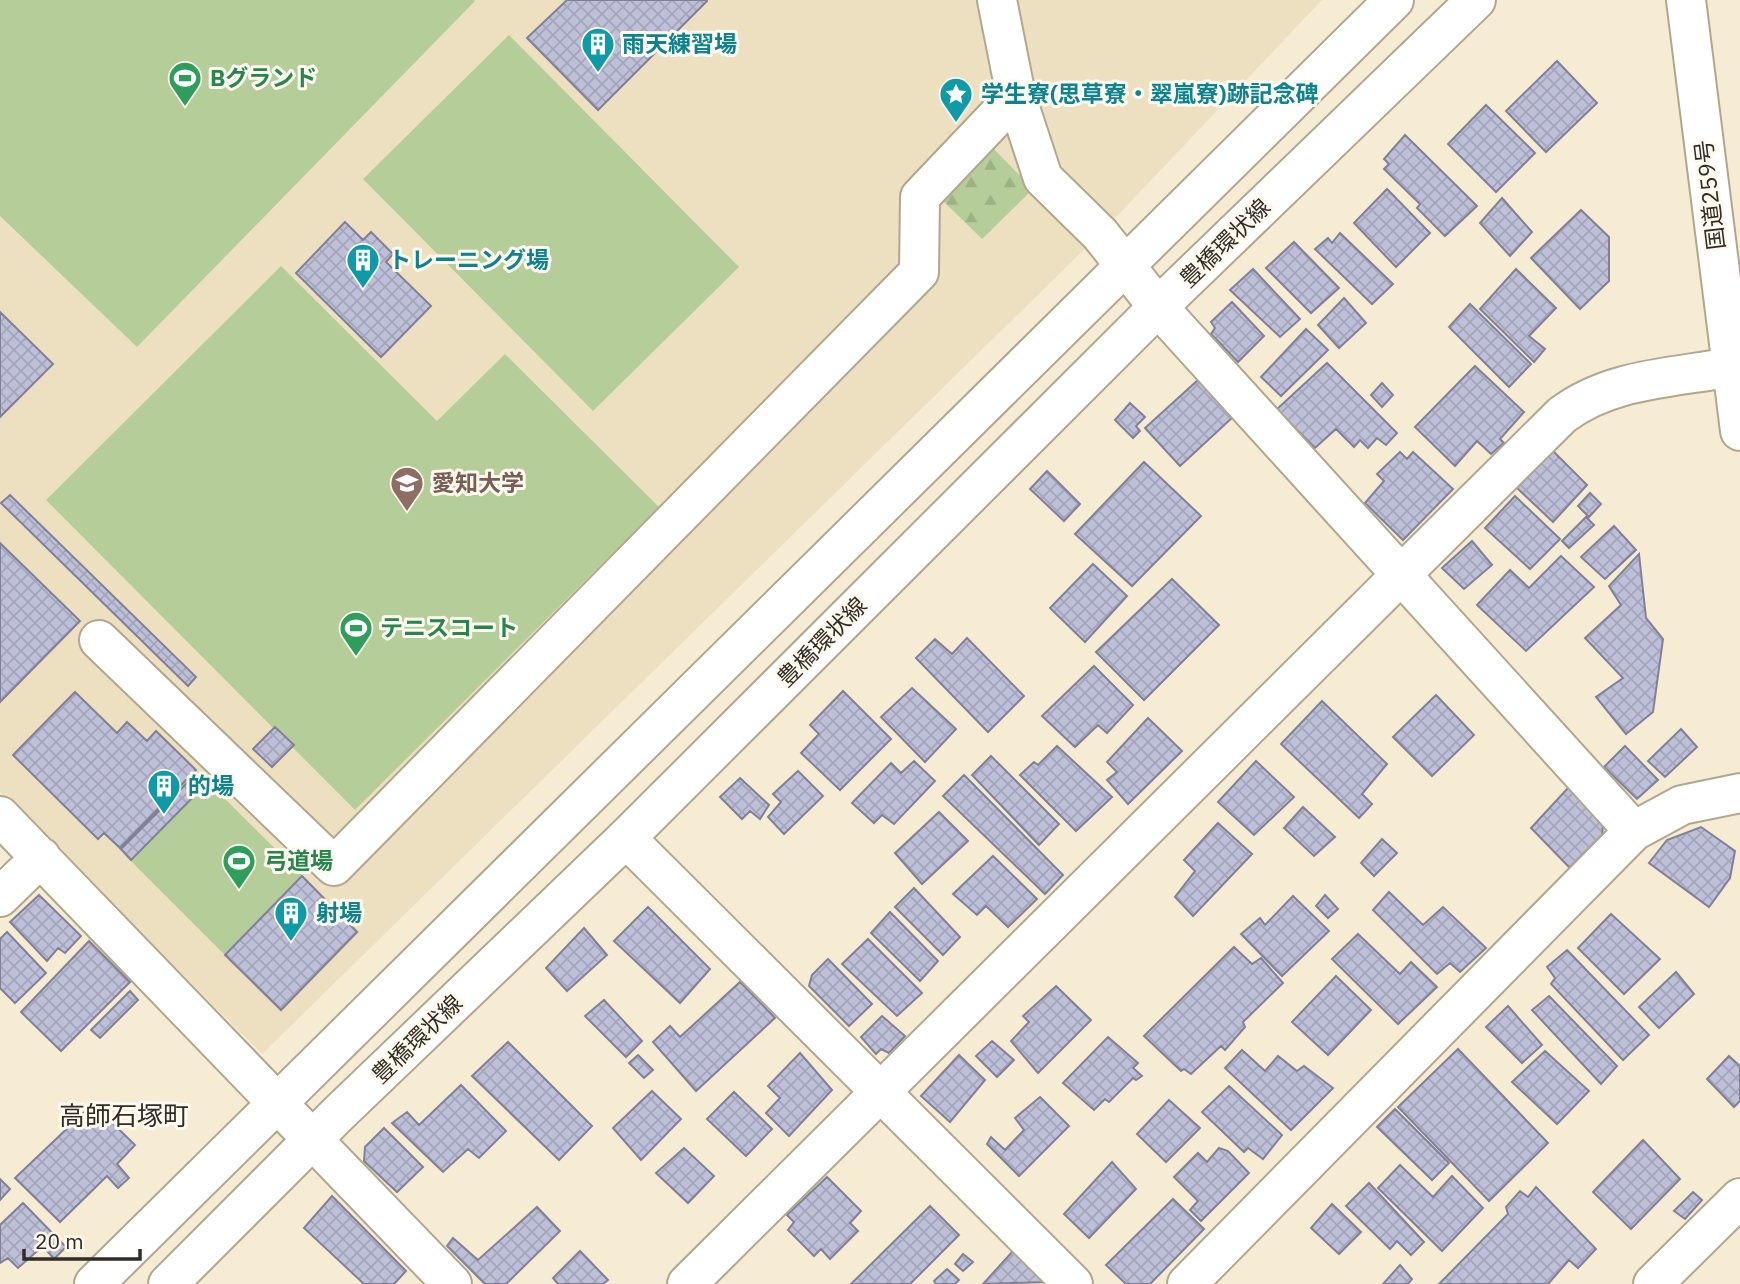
<svg xmlns="http://www.w3.org/2000/svg" width="1740" height="1284" viewBox="0 0 1740 1284" font-family="'IBM Plex Sans','Noto Sans JP',sans-serif">
	<style>
		.built { fill: #ede0c1 }
		.forest { fill: url(#forest-firs) }
		.park { fill: #b5ce99 }
		.building { fill: url(#building-cross-hatch); stroke: #808198; stroke-width: 2 }
		.lines { fill: none; stroke-linecap: round; stroke-linejoin: round }
		.minor-casing { stroke: #b0a78f; stroke-width: 42 }
		.major-casing { stroke: #b0a78f; stroke-width: 42 }
		.highway-casing { stroke: #b0a78f; stroke-width: 42 }
		.minor { stroke: #fff; stroke-width: 38 }
		.major { stroke: #fff; stroke-width: 38 }
		.highway { stroke: #fff; stroke-width: 38 }
		.labels { text-anchor: middle; stroke-width: 6; stroke-linejoin: round; paint-order: stroke }
		.culture-label { font-size: 23px; font-weight: bold; fill: #0d838f; stroke: #fefaf0; text-anchor: start }
		.leisure-label { font-size: 23px; font-weight: bold; fill: #27864d; stroke: #fefaf0; text-anchor: start }
		.street-label { font-size: 23px; fill: #312d24; stroke: #fefaf0 }
		.education-label { font-size: 23px; font-weight: bold; fill: #785e54; stroke: #fefaf0; text-anchor: start }
		.quarter-label { font-size: 26px; fill: #312d24; stroke: #fefaf0 }
	</style>
	<defs>
		<pattern id="forest-firs" width="22" height="20" patternUnits="userSpaceOnUse" patternTransform="scale(1.75)"><rect width="22" height="20" fill="#b5ce99"/><path d="M5 1l3.5 6h-7zM16 11l3.5 6h-7z" fill="#9cb184"/></pattern>
		<pattern id="building-cross-hatch" width="8" height="8" patternUnits="userSpaceOnUse" patternTransform="scale(1.75)"><rect width="8" height="8" fill="#bec0d9"/><path d="M0 0l8 8M0 8l8-8" fill="none" stroke="#a4a5ba"/></pattern>
	</defs>
	<rect width="100%" height="100%" fill="#f6ecd3"/>
	<path class="built" d="M0,0H1322L1100,234L262,1054L0,792Z"/>
	<path class="forest" d="M989,144L1033,189L982,239L937,195Z"/>
	<path class="park" d="M0,0H474L475,1L137,347L0,216Z
		M509,35L739,267L593,411L363,179Z
		M281,266L437,421L505,354L659,507L355,810L46,500Z
		M197,771L359,932L281,1011L119,849Z"/>
	<path class="building" d="M567,0H707V1L598,110L527,38Z
		M1557,61L1597,103L1546,152L1506,111Z
		M1486,105L1535,153L1496,192L1448,144Z
		M1405,135L1477,206L1445,236L1417,208L1420,204L1384,169L1389,164L1384,159Z
		M1387,189L1430,233L1396,267L1354,223Z
		M1502,198L1532,232L1510,256L1480,223Z
		M1581,210L1609,237V281L1580,309L1531,258Z
		M345,222L363,240L371,232L393,254L386,262L431,306L381,357L296,273Z
		M1340,233L1393,284L1372,304L1315,249L1328,238L1332,243Z
		M1294,242L1339,288L1311,313L1266,268Z
		M1253,269L1300,319L1280,337L1230,290Z
		M1516,269L1556,308L1529,336L1545,349L1534,362L1480,309Z
		M1344,298L1366,323L1339,348L1318,325Z
		M1232,302L1264,336L1238,362L1211,334L1215,328L1211,322Z
		M1470,304L1531,364L1509,387L1449,327Z
		M0,312L53,364L0,417Z
		M1306,329L1328,350L1281,396L1261,377Z
		M1327,363L1397,433L1386,445L1377,438L1368,448L1360,440L1354,447L1336,429L1315,448L1276,410Z
		M1475,366L1524,412L1500,439L1504,443L1491,454L1477,441L1455,466L1415,427Z
		M1198,380L1234,416L1180,466L1145,428Z
		M1382,383L1393,395L1382,407L1371,395Z
		M1130,403L1145,417L1136,426L1140,431L1133,438L1115,420Z
		M1553,451L1587,485L1553,522L1517,488Z
		M1400,452L1407,459L1413,452L1453,489L1403,540L1365,503L1384,481L1377,474Z
		M1144,462L1201,516L1132,586L1075,534Z
		M1047,471L1080,504L1064,521L1030,489Z
		M1590,493L1601,504L1589,517L1578,506Z
		M10,495L196,677L188,686L1,503Z
		M1515,496L1560,539L1530,569L1485,528Z
		M1586,517L1594,525L1569,548L1562,541Z
		M1614,526L1636,550L1605,579L1581,557Z
		M1472,541L1492,565L1464,589L1442,568Z
		M0,543L80,621L0,702Z
		M1639,554L1646,618L1663,639L1653,712L1626,734L1596,697L1623,678L1585,638L1621,605L1609,586Z
		M1561,556L1594,587L1526,651L1477,605L1510,570L1529,588Z
		M1093,564L1127,596L1085,642L1050,608Z
		M1172,579L1219,625L1144,700L1096,652Z
		M967,638L1024,696L988,732L916,658L935,639L952,654Z
		M1094,666L1133,705L1107,733L1098,725L1075,747L1042,716Z
		M912,688L956,729L925,762L881,717Z
		M843,691L891,739L840,790L801,753L819,734L810,725Z
		M75,692L117,733L127,722L147,741L156,731L196,770L120,848L104,833L98,839L13,755Z
		M1436,695L1474,735L1432,776L1393,737Z
		M1322,701L1387,764L1362,794L1372,804L1359,818L1281,744Z
		M1148,718L1182,751L1128,804L1107,780L1117,772L1107,762Z
		M275,727L294,745L272,767L253,749Z
		M1681,729L1697,747L1665,777L1648,761Z
		M1057,746L1112,797L1076,831L1020,775L1034,762L1038,765Z
		M1625,746L1658,780L1637,799L1604,767Z
		M991,756L1059,824L1039,845L972,775Z
		M914,761L935,781L894,824L882,815L874,823L852,803L891,763L901,773Z
		M1256,761L1294,797L1254,835L1218,802Z
		M798,771L823,796L784,834L768,817L781,802L773,794Z
		M197,773L207,783L131,860L121,849Z
		M964,775L1063,875L1045,894L943,796Z
		M740,778L769,805L760,819L750,811L742,819L720,797Z
		M1568,788L1603,822L1602,838L1570,868L1531,828Z
		M1303,807L1335,837L1314,856L1284,828Z
		M939,812L968,841L922,884L895,853Z
		M1218,823L1252,854L1193,916L1175,897L1195,871L1184,860Z
		M1701,827L1735,851L1730,878L1709,907L1649,863L1667,840Z
		M1382,839L1397,853L1374,876L1361,863Z
		M993,856L1037,899L1008,927L986,906L977,915L953,894Z
		M302,876L357,932L281,1010L225,955Z
		M914,888L960,937L943,955L895,907Z
		M1389,892L1423,925L1443,907L1486,948L1460,972L1450,963L1437,974L1373,910Z
		M39,895L81,936L65,953L58,948L47,961L10,922Z
		M1325,895L1338,909L1328,918L1316,906Z
		M1293,896L1329,931L1282,976L1241,934L1260,918L1265,925Z
		M648,907L710,969L680,1003L614,941Z
		M890,912L938,961L920,981L871,933Z
		M1611,914L1660,959L1624,994L1578,948Z
		M584,928L607,955L567,991L546,968Z
		M7,932L46,973L15,1003L0,988V939Z
		M1358,934L1400,974L1411,962L1437,987L1398,1024L1332,959Z
		M868,939L922,993L897,1016L842,964Z
		M89,941L130,982L61,1051L21,1012Z
		M1234,947L1252,964L1261,958L1283,983L1243,1022L1245,1027L1225,1050L1221,1046L1191,1074L1184,1069L1181,1071L1144,1036Z
		M1567,950L1649,1035L1623,1060L1551,984L1555,978L1547,967Z
		M828,959L872,1004L849,1026L809,986L812,975Z
		M1676,972L1694,994L1659,1028L1639,1007Z
		M1336,976L1371,1010L1328,1055L1292,1022Z
		M740,982L775,1018L696,1091L653,1042L670,1026L680,1037Z
		M1056,986L1091,1020L1038,1073L1011,1041L1029,1022L1023,1016Z
		M130,991L138,1000L100,1038L91,1030Z
		M1549,996L1617,1066L1601,1084L1532,1010Z
		M604,1000L642,1041L626,1057L585,1016Z
		M1508,1006L1542,1045L1522,1063L1486,1027Z
		M882,1016L905,1036L889,1053L881,1049L876,1054L861,1037Z
		M1108,1037L1138,1063L1133,1068L1142,1076L1136,1080L1133,1078L1109,1102L1105,1099L1094,1110L1063,1083Z
		M992,1041L1014,1060L997,1077L976,1056Z
		M508,1042L592,1126L559,1160L472,1076Z
		M1458,1049L1548,1143L1489,1201L1398,1107Z
		M1242,1050L1265,1071L1278,1056L1297,1071L1304,1066L1333,1088L1291,1130L1225,1068Z
		M1545,1051L1589,1091L1557,1124L1512,1082Z
		M800,1053L832,1090L789,1136L766,1113L780,1098L768,1086Z
		M638,1055L653,1070L644,1078L629,1063Z
		M959,1055L985,1080L950,1122L921,1096Z
		M1729,1056L1740,1066V1101L1734,1107L1707,1079Z
		M461,1085L506,1131L479,1158L468,1149L443,1172L392,1123L407,1112L419,1125Z
		M1229,1086L1282,1135L1263,1159L1248,1148L1244,1152L1202,1112Z
		M652,1091L681,1119L641,1160L613,1128Z
		M734,1092L772,1129L746,1156L707,1119Z
		M1040,1097L1069,1126L1019,1176L987,1144L991,1137L1005,1150L1024,1130L1015,1118Z
		M1169,1100L1200,1128L1166,1162L1137,1134Z
		M93,1104L135,1145L117,1164L129,1178L118,1188L107,1176L60,1222L15,1178Z
		M1395,1109L1449,1163L1432,1180L1377,1127Z
		M384,1128L423,1167L397,1192L364,1161L365,1147Z
		M1643,1140L1680,1179L1631,1229L1593,1192Z
		M684,1148L714,1176L688,1203L656,1173Z
		M1219,1148L1228,1151L1249,1173L1201,1221L1190,1210L1198,1201L1174,1177L1198,1153L1207,1162Z
		M1112,1162L1136,1189L1089,1238L1064,1214Z
		M1400,1165L1433,1197L1452,1176L1483,1208L1442,1251L1378,1188Z
		M827,1177L861,1211L850,1223L858,1231L830,1259L821,1249L814,1256L788,1230L794,1222L787,1215Z
		M0,1179L10,1189L0,1200Z
		M1369,1183L1424,1242L1411,1255L1397,1241L1390,1249L1346,1206Z
		M1536,1187L1596,1249L1578,1268L1569,1260L1548,1284H1439L1508,1214L1506,1207L1520,1191L1528,1197Z
		M1693,1192L1702,1200L1685,1219L1674,1211Z
		M332,1196L406,1271L394,1284H364L304,1228Z
		M1173,1199L1204,1229L1150,1284H1126L1106,1265Z
		M23,1203L66,1247L54,1259L43,1246L18,1268L8,1258L0,1263V1225Z
		M1332,1204L1361,1232L1339,1254L1311,1228Z
		M930,1206L959,1235L910,1284H851Z
		M537,1207L560,1231L506,1284H485L447,1246L453,1238L478,1260Z
		M580,1251L608,1280L603,1284H558L553,1278Z
		M1013,1251L1044,1282L983,1284Z
		M963,1254L973,1262L963,1271L955,1264Z
		M1400,1265L1412,1279L1408,1284H1383Z
		M947,1269L959,1280L955,1284H936L934,1281Z"/>
	<g class="lines">
		<defs>
			<path id="minor" d="M997,0L1016,96L1043,178L1100,234L1158,307L1634,831
				M99,640L334,866L919,272L920,197L1016,96
				M0,816L452,1284
				M626,838L1073,1284
				M0,897L41,857
				M687,1284L1562,415C1611,378 1673,378 1731,367
				M1187,1284L1634,831L1682,805L1740,793
				M1653,1284L1740,1198"/>
			<path id="major" d="M94,1284L1394,0
				M168,1284L338,1114L626,838L1158,307L1476,0"/>
			<path id="highway" d="M1686,0L1740,431"/>
		</defs>
		<use href="#minor" class="minor-casing"/>
		<use href="#major" class="major-casing"/>
		<use href="#highway" class="highway-casing"/>
		<use href="#minor" class="minor"/>
		<use href="#major" class="major"/>
		<use href="#highway" class="highway"/>
	</g>
	<defs>
		<symbol id="building-pin" viewBox="-11 -11 22 30"><path d="M0 17L-7.5 6A9.5 9.5 0 1 1 7.5 6Z" fill="#0f9aa8" stroke="#fefaf0"/><path d="M-4-6H4V6H1V3H-1V6H-4ZM-2.5-4.3h1.7v1.8h-1.7ZM.8-4.3h1.7v1.8H.8ZM-2.5-1h1.7V.8h-1.7ZM.8-1h1.7V.8H.8Z" fill="#fff"/></symbol>
		<symbol id="stadium-pin" viewBox="-11 -11 22 30"><path d="M0 17L-7.5 6A9.5 9.5 0 1 1 7.5 6Z" fill="#2e9e5b" stroke="#fefaf0"/><path d="M0-5a6.5 5 0 1 0 0 10a6.5 5 0 1 0 0-10ZM-3.5-1.8h7v3.6h-7Z" fill="#fff"/></symbol>
		<symbol id="sight-pin" viewBox="-11 -11 22 30"><path d="M0 17L-7.5 6A9.5 9.5 0 1 1 7.5 6Z" fill="#0f9aa8" stroke="#fefaf0"/><path d="M0-6L1.8-2.2L6-1.7L2.9 1.2L3.7 5.4L0 3.3L-3.7 5.4L-2.9 1.2L-6-1.7L-1.8-2.2Z" fill="#fff"/></symbol>
		<symbol id="university-pin" viewBox="-11 -11 22 30"><path d="M0 17L-7.5 6A9.5 9.5 0 1 1 7.5 6Z" fill="#8d6e63" stroke="#fefaf0"/><path d="M0-5L7-2L0 1L-7-2ZM-4 1L0 2.5L4 1V4Q0 6-4 4Z" fill="#fff"/></symbol>
	</defs>
	<g fill-rule="evenodd">
		<use href="#building-pin" x="579" y="25" width="38" height="52"/>
		<use href="#stadium-pin" x="166" y="59" width="38" height="52"/>
		<use href="#sight-pin" x="937" y="75" width="38" height="52"/>
		<use href="#building-pin" x="344" y="241" width="38" height="52"/>
		<use href="#university-pin" x="388" y="464" width="38" height="52"/>
		<use href="#stadium-pin" x="337" y="609" width="38" height="52"/>
		<use href="#building-pin" x="145" y="767" width="38" height="52"/>
		<use href="#stadium-pin" x="220" y="842" width="38" height="52"/>
		<use href="#building-pin" x="272" y="894" width="38" height="52"/>
	</g>
	<g class="labels">
		<g class="culture-label">
			<text x="622" y="52">雨天練習場</text>
			<text x="981" y="102">学生寮(思草寮・翠嵐寮)跡記念碑</text>
			<text x="388" y="268">トレーニング場</text>
			<text x="188" y="794">的場</text>
			<text x="316" y="921">射場</text>
		</g>
		<g class="leisure-label">
			<text x="210" y="86">Bグランド</text>
			<text x="380" y="636">テニスコート</text>
			<text x="264" y="869">弓道場</text>
		</g>
		<g class="street-label">
			<text transform="translate(1710 195) rotate(-97)" y="8">国道259号</text>
			<text transform="translate(1225 243) rotate(-44)" y="8">豊橋環状線</text>
			<text transform="translate(822 642) rotate(-45)" y="8">豊橋環状線</text>
			<text transform="translate(417 1039) rotate(-44)" y="8">豊橋環状線</text>
		</g>
		<g class="education-label">
			<text x="432" y="491">愛知大学</text>
		</g>
		<g class="quarter-label">
			<text x="124" y="1125">高師石塚町</text>
		</g>
	</g>
	<path d="M24 1249v10h116v-10" fill="none" stroke="#312d24" stroke-width="3.5"/>
	<text x="35" y="1249" font-size="21" fill="#312d24" stroke="#fefaf0" stroke-width="5" paint-order="stroke">20 m</text>
</svg>
